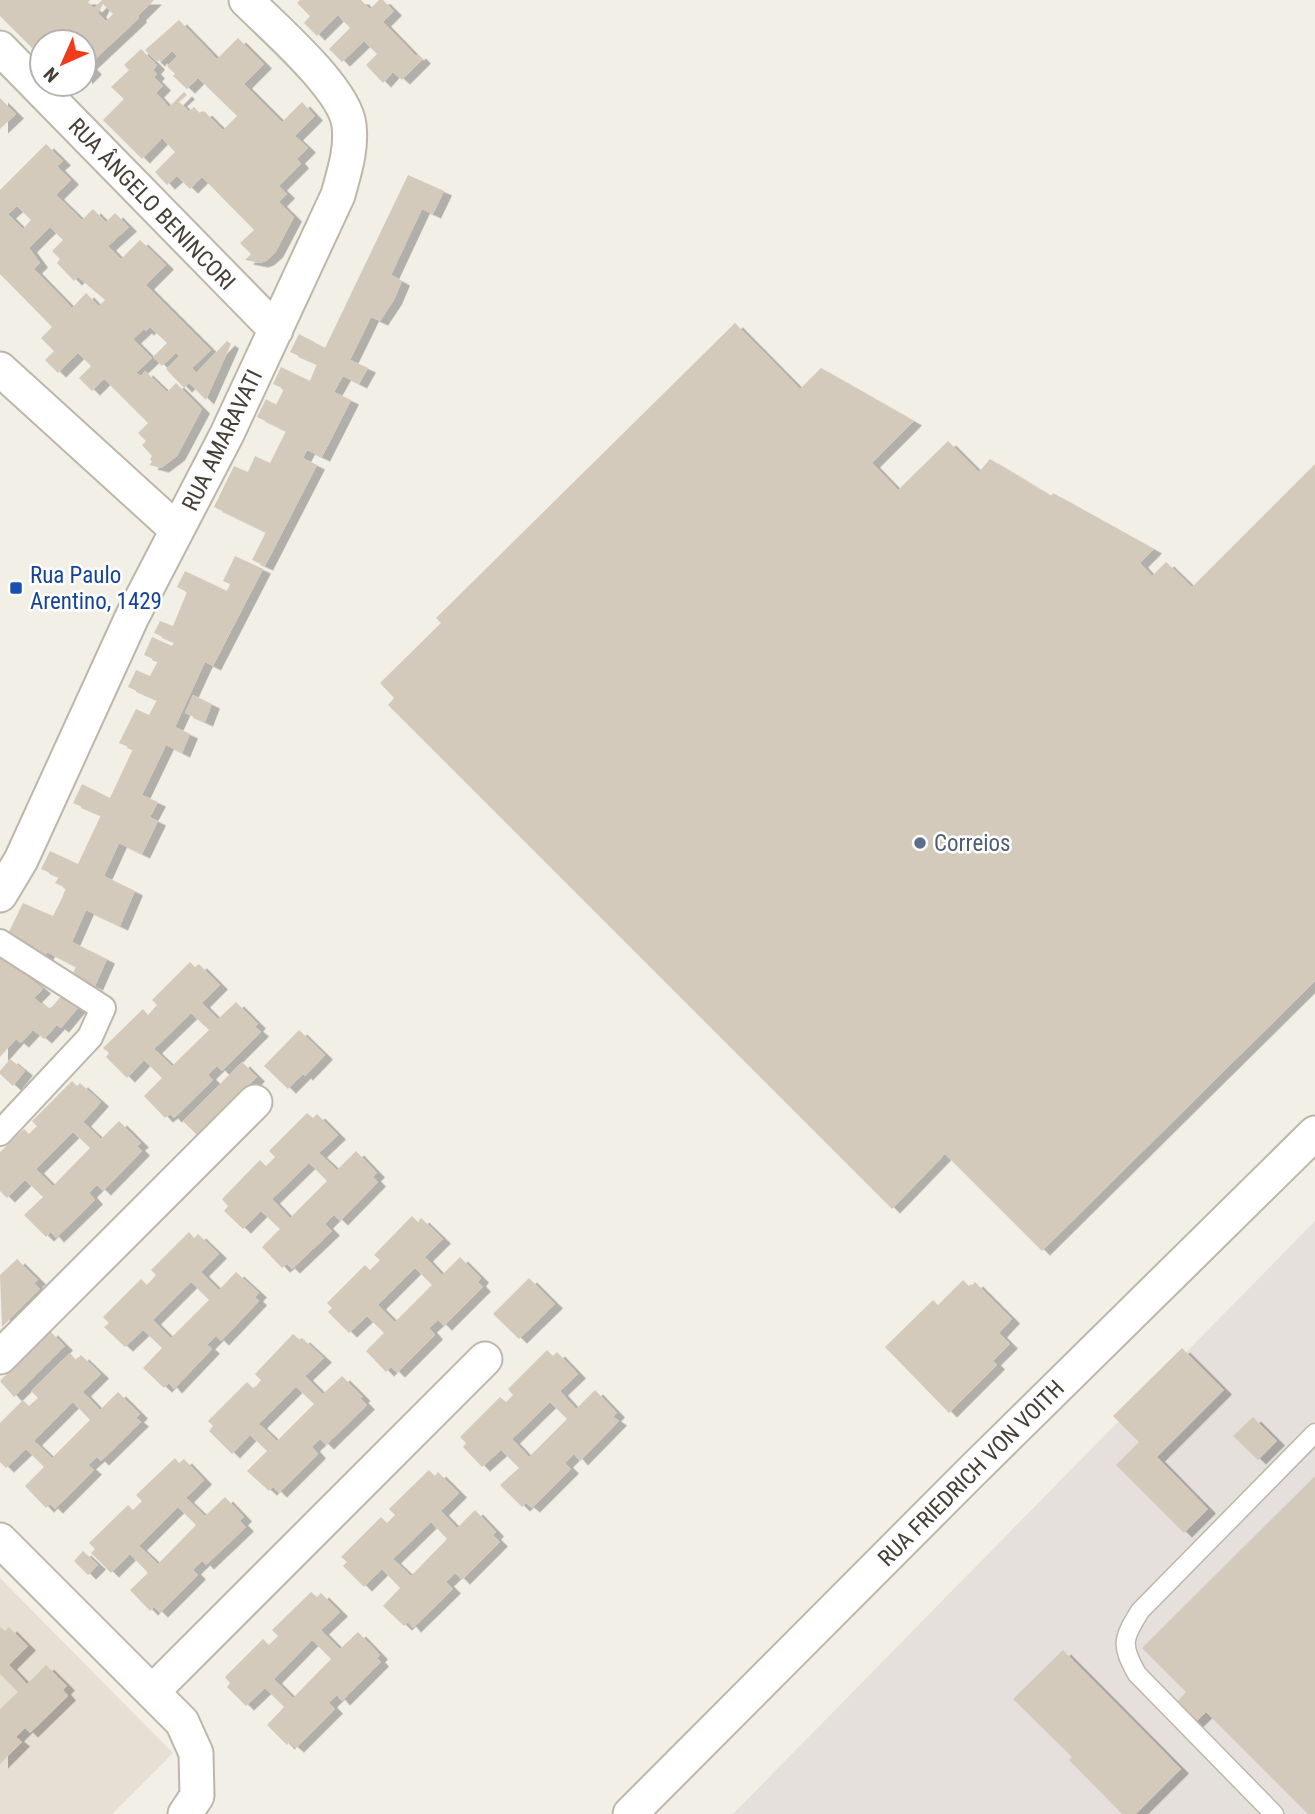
<svg xmlns="http://www.w3.org/2000/svg" width="1315" height="1814" viewBox="0 0 1315 1814" font-family="'Roboto Condensed',sans-serif">
	<style>
		.residential { fill: #e6e0d4 }
		.industrial { fill: #e5e0db }
		.building { fill: #d4cabc; fill-rule: evenodd; filter: url(#shadow) }
		.lines { fill: none; stroke-linecap: round; stroke-linejoin: round }
		.service-casing { stroke: #beb6a9; stroke-width: 21 }
		.pedestrian-casing { stroke: #beb6a9; stroke-width: 28 }
		.minor-casing { stroke: #beb6a9; stroke-width: 37 }
		.service { stroke: #fff; stroke-width: 18 }
		.pedestrian { stroke: #fff; stroke-width: 24 }
		.minor { stroke: #fff; stroke-width: 33 }
		.transit-dot { fill: #1a4fb4; stroke: #fff; stroke-width: 2.5 }
		.service-dot { fill: #5c6f8a; stroke: #fff; stroke-width: 2.5 }
		.labels { text-anchor: middle; stroke-width: 5; stroke-linejoin: round; paint-order: stroke }
		.street-label { font-size: 23px; fill: #453f35; stroke: #fff }
		.transit-label { font-size: 23px; fill: #164399; stroke: #fff; text-anchor: start }
		.service-label { font-size: 23px; fill: #4e5e75; stroke: #fff; text-anchor: start }
	</style>
	<defs>
		<filter id="shadow"><feDropShadow dx="8" dy="4.5" stdDeviation="0" flood-color="#0004"/></filter>
	</defs>
	<rect width="100%" height="100%" fill="#f2efe6"/>
	<path class="residential" d="M0,1578L173,1753L112,1814H0Z"/>
	<path class="industrial" d="M1315,1221V1814H733Z"/>
	<path class="building" d="M0,0H90L88,2L94,8L102,0H154L138,16L139,18L89,65L94,70L84,80V42H42V58L0,16ZM103,4L113,14L106,21L98,13Z
		M300,0H361L370,9L379,0H383L394,11L383,22L416,56L418,54L423,59L402,80L393,72L383,83L366,65L377,54L364,41L342,62L329,49L350,28L338,15L317,36L304,23L310,16L297,3Z
		M179,20L217,59L238,38L264,64L244,84L282,122L302,102L315,116L295,136L308,148L297,159L301,164L279,186L287,194L279,202L294,217L275,253L266,261L260,263L245,260L251,254L240,243L254,230L202,177L190,189L177,176L167,185L155,172L175,152L162,138L142,159L103,120L124,99L111,87L129,70L124,65L141,49L157,65L153,70L157,74L154,77L163,86L156,93L169,107L184,92L187,95L179,102L189,111L194,107L201,114L204,111L223,130L237,116L198,78L187,89L173,76L175,74L167,66L177,56L172,51L161,62L159,59L157,62L145,50Z
		M0,98L16,114L0,129Z
		M46,144L63,161L57,166L71,180L56,195L82,220L93,209L106,222L115,213L129,227L108,246L121,259L140,240L166,265L146,285L211,350L192,368L196,373L227,341L231,344L206,400L189,383L184,388L166,369L179,356L176,353L162,366L153,357L167,343L153,330L150,327L146,331L144,329L133,339L152,358L136,373L141,376L145,371L167,392L176,383L202,409L177,456L161,468L149,465L152,462L150,459L152,456L142,445L146,441L138,433L148,423L104,379L92,391L79,378L91,366L78,353L58,373L45,360L54,351L41,338L52,327L0,274V190ZM17,206L31,220L23,229L8,214ZM50,227L63,240L52,251L60,259L57,263L74,281L78,277L105,300L99,306L86,293L72,308L34,269L40,263L29,248Z
		M408,175L444,191L433,214L422,209L391,275L402,281L394,300L380,321L371,317L350,360L368,368L359,384L343,376L334,392L351,400L322,457L307,450L303,458L317,465L265,566L252,560L266,532L214,507L234,466L248,472L255,456L270,463L286,431L257,417L266,399L276,405L284,389L273,384L281,367L310,381L317,364L290,352L299,334L325,348Z
		M735,323L800,389L821,368L914,421L872,463L898,490L948,441L979,472L990,459L1051,496L1053,493L1154,549L1140,563L1152,576L1166,562L1192,587L1315,464V981L1042,1251L945,1154L892,1209L388,705L394,698L380,683L441,623L436,618Z
		M235,556L263,569L213,666L205,662L175,727L190,734L182,753L166,745L142,795L158,802L150,817L158,821L142,854L119,843L104,876L135,891L120,926L86,910L72,942L107,959L95,986L72,975L76,967L47,952L44,959L3,944L23,903L53,916L62,898L66,888L55,883L59,877L41,869L50,851L78,864L101,815L73,803L82,784L110,798L133,749L119,743L136,709L149,715L157,700L128,687L136,670L150,676L158,661L144,655L152,637L172,646L174,642L154,633L160,621L173,626L187,592L177,587L185,571L227,591L230,584L223,581Z
		M193,695L212,704L205,722L185,713Z
		M0,946L22,971L43,989L34,998L41,1004L43,1003L50,1009L65,992L81,1004L61,1028L57,1025L44,1039L33,1030L21,1043L16,1039L0,1057Z
		M190,962L195,967L199,964L220,985L202,1003L218,1019L236,1002L258,1024L255,1027L261,1032L222,1071L217,1066L208,1075L213,1080L174,1118L170,1114L165,1118L144,1096L162,1078L144,1060L127,1078L106,1057L109,1053L103,1048L143,1009L148,1015L157,1005L152,1000ZM191,1013L209,1030L172,1066L154,1049Z
		M299,1030L325,1055L305,1076L303,1074L288,1089L264,1066Z
		M10,1059L25,1071L13,1086L0,1074V1071Z
		M242,1062L257,1077L198,1136L183,1121Z
		M72,1081L77,1086L80,1083L101,1102L83,1122L101,1139L119,1121L141,1143L137,1146L142,1151L103,1191L97,1185L89,1193L95,1200L56,1238L51,1232L46,1237L24,1215L43,1197L25,1180L7,1198L0,1191V1152L24,1129L29,1134L37,1126L32,1121ZM73,1132L90,1148L53,1186L36,1169Z
		M307,1113L313,1118L317,1114L338,1135L319,1153L337,1170L356,1151L377,1173L373,1177L378,1182L340,1221L334,1215L325,1224L332,1231L292,1269L287,1264L282,1268L262,1247L280,1229L261,1211L243,1229L224,1211L228,1206L222,1199L260,1160L266,1166L275,1157L269,1151ZM309,1163L327,1181L290,1218L272,1199Z
		M412,1216L418,1222L421,1218L443,1239L425,1257L442,1275L460,1257L481,1278L478,1282L483,1287L444,1326L438,1320L429,1328L435,1335L397,1373L391,1367L386,1372L366,1351L384,1333L367,1316L349,1333L328,1312L332,1308L327,1303L365,1265L370,1270L380,1260L374,1255ZM415,1268L432,1285L395,1322L378,1305Z
		M189,1232L194,1238L198,1234L219,1254L201,1272L219,1290L236,1272L259,1293L255,1297L259,1301L221,1341L216,1336L207,1345L212,1349L174,1389L169,1383L164,1388L143,1368L162,1348L143,1330L125,1347L104,1327L109,1323L103,1317L141,1279L147,1285L156,1275L151,1270ZM191,1282L209,1300L171,1338L153,1320Z
		M17,1259L38,1280L34,1283L40,1289L2,1327L0,1275Z
		M529,1278L555,1304L519,1339L493,1314Z
		M963,1280L970,1287L975,1282L1012,1319L999,1333L1010,1344L993,1361L997,1365L949,1413L885,1347L933,1300L938,1305Z
		M50,1331L65,1346L14,1397L0,1381Z
		M293,1334L300,1340L302,1338L324,1358L305,1376L323,1394L342,1376L363,1397L360,1398L367,1405L326,1445L320,1439L312,1447L318,1454L279,1493L273,1487L269,1491L247,1471L267,1451L250,1435L232,1454L209,1431L213,1426L208,1421L247,1382L254,1389L261,1380L255,1374ZM296,1387L314,1404L277,1441L259,1424Z
		M1182,1348L1224,1390L1157,1457L1208,1509L1184,1533L1116,1465L1139,1442L1113,1416Z
		M547,1350L553,1356L557,1352L578,1374L560,1391L576,1409L595,1390L617,1413L613,1417L619,1421L580,1461L574,1454L565,1463L571,1469L532,1508L526,1503L522,1507L500,1485L519,1468L501,1450L482,1467L463,1447L466,1443L460,1437L500,1397L506,1402L513,1395L508,1389ZM550,1402L567,1419L529,1457L512,1439Z
		M70,1353L76,1360L81,1355L101,1374L83,1392L100,1410L118,1392L140,1414L136,1418L141,1422L101,1461L97,1457L88,1465L94,1470L55,1509L50,1504L46,1508L25,1486L44,1467L26,1449L6,1468L0,1462V1423L23,1400L29,1406L38,1398L31,1391ZM73,1402L90,1420L52,1458L34,1441Z
		M1253,1417L1277,1441L1258,1460L1233,1436Z
		M175,1458L179,1463L184,1459L204,1480L186,1498L205,1516L225,1497L244,1517L240,1521L246,1527L206,1565L202,1561L193,1570L198,1575L160,1613L154,1607L150,1611L130,1590L148,1573L130,1554L111,1573L91,1553L95,1549L89,1543L128,1505L133,1510L142,1501L136,1495ZM178,1507L196,1525L158,1564L139,1546Z
		M429,1470L435,1476L438,1472L459,1493L441,1511L457,1528L475,1510L496,1532L493,1535L500,1542L462,1580L455,1573L446,1582L453,1589L413,1628L408,1622L404,1626L383,1606L400,1588L382,1569L364,1587L343,1566L347,1562L341,1557L381,1517L387,1523L395,1515L389,1509ZM431,1522L447,1539L411,1576L393,1559Z
		M1315,1476V1814H1308L1206,1712L1195,1723L1175,1704L1186,1692L1142,1648Z
		M83,1551L98,1565L88,1575L74,1561Z
		M311,1592L317,1597L321,1593L340,1612L321,1630L340,1649L358,1632L380,1655L377,1658L381,1662L342,1701L337,1695L329,1703L335,1709L296,1748L289,1742L287,1745L267,1725L284,1707L265,1688L246,1706L227,1687L230,1683L225,1677L263,1639L269,1645L278,1636L272,1630ZM312,1640L331,1659L293,1698L274,1679Z
		M0,1627L5,1631L9,1627L28,1646L9,1665L27,1684L46,1665L67,1686L63,1690L68,1696L30,1733L25,1728L16,1737L22,1742L0,1764V1709L18,1692L0,1674Z
		M1063,1650L1181,1769L1136,1814H1122L1069,1760L1072,1757L1013,1699Z"/>
	<g class="lines">
		<defs>
			<path id="service" d="M1274,1814L1137,1674C1120,1644 1123,1639 1140,1611L1315,1433"/>
			<path id="pedestrian" d="M0,942L103,1008L90,1037L0,1133"/>
			<path id="minor" d="M0,48L276,330
				M0,369L177,530
				M0,895L21,860L132,617L227,434L338,195C344,172 352,150 349,125C345,89 273,27 246,0
				M0,1357L255,1102
				M0,1540L182,1722L196,1753L197,1796L185,1814
				M153,1691L485,1359
				M630,1814L972,1471L1315,1133"/>
		</defs>
		<use href="#service" class="service-casing"/>
		<use href="#pedestrian" class="pedestrian-casing"/>
		<use href="#minor" class="minor-casing"/>
		<use href="#service" class="service"/>
		<use href="#pedestrian" class="pedestrian"/>
		<use href="#minor" class="minor"/>
	</g>
	<rect class="transit-dot" x="9" y="581" width="14" height="14" rx="3.5"/>
	<circle class="service-dot" cx="920" cy="843" r="7"/>
	<g class="labels">
		<g class="street-label">
			<text transform="translate(152 204) rotate(46)" y="8">RUA ÂNGELO BENINCORI</text>
			<text transform="translate(222 440) rotate(-64)" y="8">RUA AMARAVATI</text>
			<text transform="translate(971 1473) rotate(-45)" y="8">RUA FRIEDRICH VON VOITH</text>
		</g>
		<g class="transit-label">
			<text x="30" y="583">Rua Paulo<tspan x="30" dy="26">Arentino, 1429</tspan></text>
		</g>
		<g class="service-label">
			<text x="934" y="851">Correios</text>
		</g>
	</g>
	<g transform="translate(63 63) rotate(225)"><circle r="33" fill="#ffffff" stroke="#b5b2ae" stroke-width="2"/>
	<path d="M0-5L12 26L0 18L-12 26Z" fill="#f33b1c"/>
	<text y="-10" font-size="19" font-weight="bold" text-anchor="middle" fill="#453f35">N</text>
	</g>
</svg>
